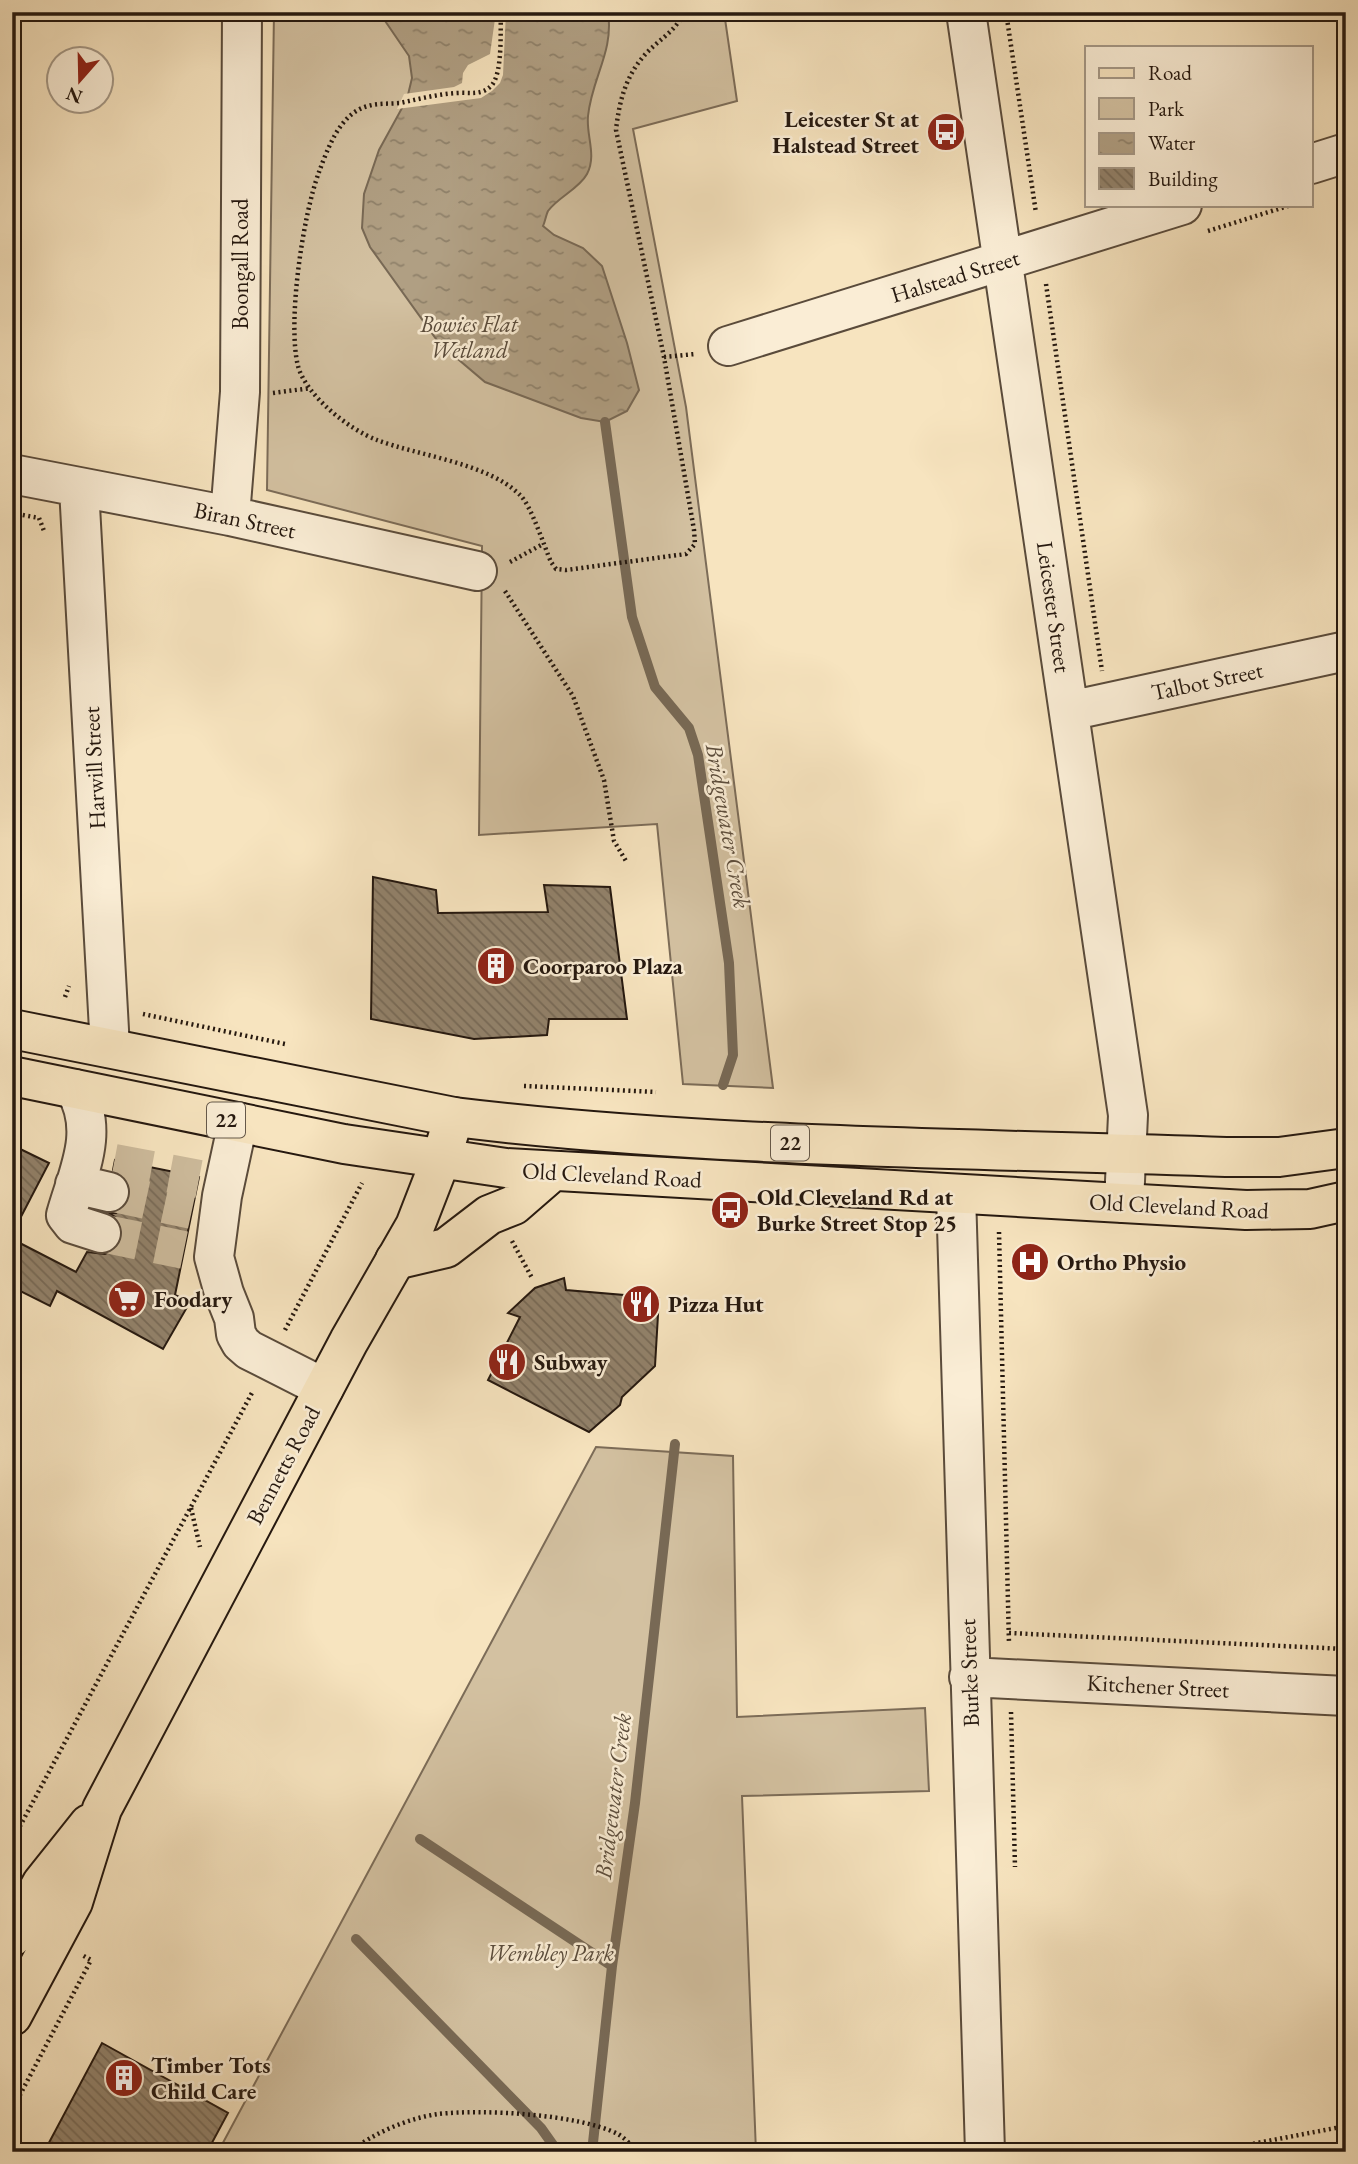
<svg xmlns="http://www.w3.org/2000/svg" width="1358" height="2164" viewBox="0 0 1358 2164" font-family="'EB Garamond',serif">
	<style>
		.green { fill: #d3c1a1; stroke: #7c6c58; stroke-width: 2 }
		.water { fill: url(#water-ripples); stroke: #786955; stroke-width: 2 }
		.pier { fill: #f7e4bf }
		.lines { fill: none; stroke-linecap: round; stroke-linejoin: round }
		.stream { stroke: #786955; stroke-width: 10 }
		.building { fill: url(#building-back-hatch); stroke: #25180f; stroke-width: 2 }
		.minor-tunnel { stroke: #cdbb9c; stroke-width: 38; stroke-dasharray: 38 19; stroke-linecap: butt }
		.minor-casing { stroke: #5a4b3b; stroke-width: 42 }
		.major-casing { stroke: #25180f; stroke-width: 42 }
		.highway-casing { stroke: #25180f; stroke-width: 42 }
		.path { stroke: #25180f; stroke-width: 4.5; stroke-dasharray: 2 3.5; stroke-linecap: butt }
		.minor { stroke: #faedd5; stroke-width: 38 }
		.major { stroke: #f7e4bf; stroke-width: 38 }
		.highway { stroke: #f7e4bf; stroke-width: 38 }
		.labels { text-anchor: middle; stroke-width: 5; stroke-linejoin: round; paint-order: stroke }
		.shield { fill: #faedd5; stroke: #65584a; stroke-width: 2 }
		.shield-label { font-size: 21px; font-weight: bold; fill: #25180f }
		.poi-label { font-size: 23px; font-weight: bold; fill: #25180f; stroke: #faedd5; text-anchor: start }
		.street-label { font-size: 23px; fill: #25180f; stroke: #faedd5 }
		.park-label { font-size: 23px; font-style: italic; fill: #594b3b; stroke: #faedd5 }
		.water-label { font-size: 24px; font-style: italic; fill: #5d4e3d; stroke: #faedd5 }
	</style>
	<defs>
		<pattern id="water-ripples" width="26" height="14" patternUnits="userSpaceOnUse" patternTransform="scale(1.75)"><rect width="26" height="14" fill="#b09f83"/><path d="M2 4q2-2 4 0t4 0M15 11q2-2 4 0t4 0" fill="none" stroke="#8f816a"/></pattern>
		<pattern id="building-back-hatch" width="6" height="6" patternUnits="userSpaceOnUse" patternTransform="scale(1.75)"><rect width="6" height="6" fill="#92826b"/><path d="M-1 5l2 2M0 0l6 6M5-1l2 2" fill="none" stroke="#776956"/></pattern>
	</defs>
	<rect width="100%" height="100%" fill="#f7e4bf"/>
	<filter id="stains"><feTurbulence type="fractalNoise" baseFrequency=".00286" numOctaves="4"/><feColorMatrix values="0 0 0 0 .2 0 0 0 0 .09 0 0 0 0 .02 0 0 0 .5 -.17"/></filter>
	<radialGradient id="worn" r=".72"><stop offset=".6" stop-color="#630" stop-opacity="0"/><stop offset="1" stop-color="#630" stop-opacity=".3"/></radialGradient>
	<path class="green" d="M274,12H724L737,101L633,129L686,407L773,1088L683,1084L657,824L479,835L482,546L267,490Z
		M596,1447L733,1456L737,1717L925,1708L929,1791L742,1796L756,2152H218Z"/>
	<path class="water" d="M379,12H608C614,52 592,77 588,116C586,136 597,155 587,174C579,189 558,197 548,211C546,215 545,222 543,226L554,235L583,248L602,266L627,343L639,390L627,411L605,422L581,418L485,382L439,343L370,247L362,228L364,194L379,150L407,99L412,78L409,56Z"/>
	<path class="pier" d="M496,12H506L503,75L500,83L492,91L481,98L397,109L404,94L454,87L462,83L463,73L468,65L490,54Z"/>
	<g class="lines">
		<path class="stream" d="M605,422L632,617L655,687L689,728L698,755L729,963L733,1055L723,1085
			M420,1839L612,1966
			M356,1939L541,2128L558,2152
			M592,2152L612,1966L635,1803L675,1444"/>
	</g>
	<path class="building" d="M373,877L436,890L438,913L548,912L544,885L610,887L627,1019H549L547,1035L474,1039L371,1019Z
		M12,1145L49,1163L12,1234Z
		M115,1160L199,1177L175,1295L190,1302L163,1349L57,1291L50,1306L12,1287V1239L76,1272L87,1252L105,1254L116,1249L122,1240V1229L118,1219L109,1213H116L124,1207L130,1196V1186L124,1177L113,1170Z
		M564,1278L566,1290L659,1298L655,1366L622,1397L620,1405L589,1432L488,1380L520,1317L508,1313L535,1288Z
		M102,2043L228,2113L207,2152H44Z"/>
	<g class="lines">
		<path class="minor-tunnel" d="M114,1163L199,1179
			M109,1192L192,1210
			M101,1233L184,1250"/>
		<defs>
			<path id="minor" d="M966,12L1128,1115L1124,1203
				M1311,164L1346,153
				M728,346L1182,205
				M12,474L230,516L477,571
				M79,488L110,1048
				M230,516L240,392L242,12
				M1069,711L1346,651
				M75,1089C100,1132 78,1172 66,1215L73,1224L101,1233
				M238,1122L222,1196L214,1257L224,1293L234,1318L236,1334L241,1343L249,1350L324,1388
				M75,1184L109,1192
				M956,1194L985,2152
				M969,1677L1346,1696"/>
			<path id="major" d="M12,1937L42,1883L89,1824
				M12,2016L73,1902L102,1809L349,1341L415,1226L441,1159L454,1117"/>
			<path id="highway" d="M12,1029L454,1117C709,1148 969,1148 1226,1157H1279L1346,1148
				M12,1076L344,1144L506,1168L1246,1210L1310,1209L1346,1201
				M395,1260L446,1248L489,1215L514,1205L552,1172"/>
		</defs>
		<use href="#minor" class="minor-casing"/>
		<use href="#major" class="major-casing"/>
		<use href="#highway" class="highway-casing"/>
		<path class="path" d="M501,12C500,30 503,71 492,85C482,96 470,92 457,93C438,94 419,99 400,103C389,104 378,103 368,106C340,113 328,148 319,172C303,215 287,322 298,366C306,396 350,430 377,440C419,456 488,463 520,495C531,505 544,546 551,562L556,569L566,570L686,554L695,544L694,530L664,357L616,130C619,103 625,78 643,57C656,41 676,32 684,12
			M1006,12L1036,213
			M1208,231L1291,205
			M1046,284L1102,671
			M664,357L695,354
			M273,393L311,388
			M12,513L39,518L44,531
			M510,562L543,544
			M505,591L573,696L604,780L614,841L626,861
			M65,997L69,986
			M143,1014L285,1044
			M524,1086L656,1092
			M999,1232L1009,1644
			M512,1241L532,1278
			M285,1330L362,1183
			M191,1508L200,1547
			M1009,1633L1346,1649
			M1011,1712L1015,1867
			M12,1841L253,1391
			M12,2110L91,1960L82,1955
			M350,2152C373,2133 409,2118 438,2114C483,2109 578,2114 618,2134C625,2138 632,2146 638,2152
			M1210,2152L1346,2126"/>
		<use href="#minor" class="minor"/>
		<use href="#major" class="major"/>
		<use href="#highway" class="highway"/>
	</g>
	<defs>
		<symbol id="bus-disc" viewBox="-11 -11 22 22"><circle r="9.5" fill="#8f2418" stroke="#faedd5"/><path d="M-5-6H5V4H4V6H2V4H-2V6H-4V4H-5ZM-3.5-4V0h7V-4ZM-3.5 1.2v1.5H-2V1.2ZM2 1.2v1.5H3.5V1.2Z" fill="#fff"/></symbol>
		<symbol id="building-disc" viewBox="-11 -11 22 22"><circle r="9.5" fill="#8f2418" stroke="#faedd5"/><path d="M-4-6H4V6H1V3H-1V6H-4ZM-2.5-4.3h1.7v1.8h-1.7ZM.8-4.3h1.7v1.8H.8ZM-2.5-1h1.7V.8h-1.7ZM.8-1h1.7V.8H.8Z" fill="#fff"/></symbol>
		<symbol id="hospital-disc" viewBox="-11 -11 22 22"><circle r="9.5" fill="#8f2418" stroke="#faedd5"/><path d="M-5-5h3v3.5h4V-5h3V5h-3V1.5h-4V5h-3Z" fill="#fff"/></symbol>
		<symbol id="supermarket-disc" viewBox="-11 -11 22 22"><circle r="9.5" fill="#8f2418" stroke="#faedd5"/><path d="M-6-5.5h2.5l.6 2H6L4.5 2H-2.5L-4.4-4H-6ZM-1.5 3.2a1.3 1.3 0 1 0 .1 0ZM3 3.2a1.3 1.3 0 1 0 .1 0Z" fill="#fff"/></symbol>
		<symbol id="restaurant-disc" viewBox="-11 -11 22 22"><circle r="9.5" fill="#8f2418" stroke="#faedd5"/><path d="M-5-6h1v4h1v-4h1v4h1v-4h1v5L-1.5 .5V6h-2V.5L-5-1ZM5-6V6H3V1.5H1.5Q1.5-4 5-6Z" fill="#fff"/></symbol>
	</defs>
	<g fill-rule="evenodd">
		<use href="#bus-disc" x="924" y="110" width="44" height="44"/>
		<use href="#building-disc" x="474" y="944" width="44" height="44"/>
		<use href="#bus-disc" x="708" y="1188" width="44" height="44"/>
		<use href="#hospital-disc" x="1008" y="1240" width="44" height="44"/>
		<use href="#supermarket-disc" x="105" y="1277" width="44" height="44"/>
		<use href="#restaurant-disc" x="619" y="1282" width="44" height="44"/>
		<use href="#restaurant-disc" x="485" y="1340" width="44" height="44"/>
		<use href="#building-disc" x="102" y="2056" width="44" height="44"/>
	</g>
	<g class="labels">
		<g class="shield">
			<rect x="207" y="1102.5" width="38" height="35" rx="5"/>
			<rect x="771" y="1125.5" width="38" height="35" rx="5"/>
		</g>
		<g class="shield-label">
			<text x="226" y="1127">22</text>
			<text x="790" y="1150">22</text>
		</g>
		<g class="poi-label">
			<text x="919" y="127" text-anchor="end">Leicester St at<tspan x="919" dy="26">Halstead Street</tspan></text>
			<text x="523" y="974">Coorparoo Plaza</text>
			<text x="757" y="1205">Old Cleveland Rd at<tspan x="757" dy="26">Burke Street Stop 25</tspan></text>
			<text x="1057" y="1270">Ortho Physio</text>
			<text x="154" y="1307">Foodary</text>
			<text x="668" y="1312">Pizza Hut</text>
			<text x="534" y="1370">Subway</text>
			<text x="151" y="2073">Timber Tots<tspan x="151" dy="26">Child Care</tspan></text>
		</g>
		<g class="street-label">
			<text transform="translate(240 264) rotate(-90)" y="8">Boongall Road</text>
			<text transform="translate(955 276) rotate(-17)" y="8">Halstead Street</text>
			<text transform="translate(245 520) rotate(12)" y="8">Biran Street</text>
			<text transform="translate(1054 607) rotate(82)" y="8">Leicester Street</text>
			<text transform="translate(1207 681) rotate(-12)" y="8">Talbot Street</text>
			<text transform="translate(94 768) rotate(-93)" y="8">Harwill Street</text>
			<text transform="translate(612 1175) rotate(3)" y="8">Old Cleveland Road</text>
			<text transform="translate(1179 1206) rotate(3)" y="8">Old Cleveland Road</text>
			<text transform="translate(283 1465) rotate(-62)" y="8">Bennetts Road</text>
			<text transform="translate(969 1673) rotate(-92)" y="8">Burke Street</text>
			<text transform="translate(1158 1686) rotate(3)" y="8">Kitchener Street</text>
		</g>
		<g class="park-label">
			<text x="469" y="332">Bowies Flat<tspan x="469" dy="26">Wetland</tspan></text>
			<text x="550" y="1961">Wembley Park</text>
		</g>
		<g class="water-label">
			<text transform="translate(728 826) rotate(80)" y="8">Bridgewater Creek</text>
			<text transform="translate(613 1796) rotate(-83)" y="8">Bridgewater Creek</text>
		</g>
	</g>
	<rect width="1358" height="2164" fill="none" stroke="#f7e4bf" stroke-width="42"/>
	<rect x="14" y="14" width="1330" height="2136" fill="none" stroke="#25180f" stroke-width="3.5"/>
	<rect x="21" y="21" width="1316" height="2122" fill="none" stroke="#25180f" stroke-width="2"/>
	<rect x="1085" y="46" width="228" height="161" fill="#faedd5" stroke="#a59886" stroke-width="2"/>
	<rect x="1099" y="68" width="35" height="10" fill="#f7e4bf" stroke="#a59886" stroke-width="2"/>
	<text x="1148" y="80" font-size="21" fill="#25180f">Road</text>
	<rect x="1099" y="98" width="35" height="21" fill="#d3c1a1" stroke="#a59886" stroke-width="2"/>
	<text x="1148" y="116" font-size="21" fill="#25180f">Park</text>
	<rect x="1099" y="133" width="35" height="21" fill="url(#water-ripples)" stroke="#a59886" stroke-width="2"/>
	<text x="1148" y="150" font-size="21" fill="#25180f">Water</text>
	<rect x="1099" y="168" width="35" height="21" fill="url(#building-back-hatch)" stroke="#a59886" stroke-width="2"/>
	<text x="1148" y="186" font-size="21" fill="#25180f">Building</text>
	<g transform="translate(80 80) rotate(200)"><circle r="33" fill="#faedd5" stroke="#a59886" stroke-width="2"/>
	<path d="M0-5L12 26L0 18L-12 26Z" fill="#8f2418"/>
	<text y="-10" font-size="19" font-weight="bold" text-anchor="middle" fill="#25180f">N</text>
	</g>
	<rect width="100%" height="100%" filter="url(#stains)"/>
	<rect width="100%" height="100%" fill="url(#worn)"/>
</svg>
